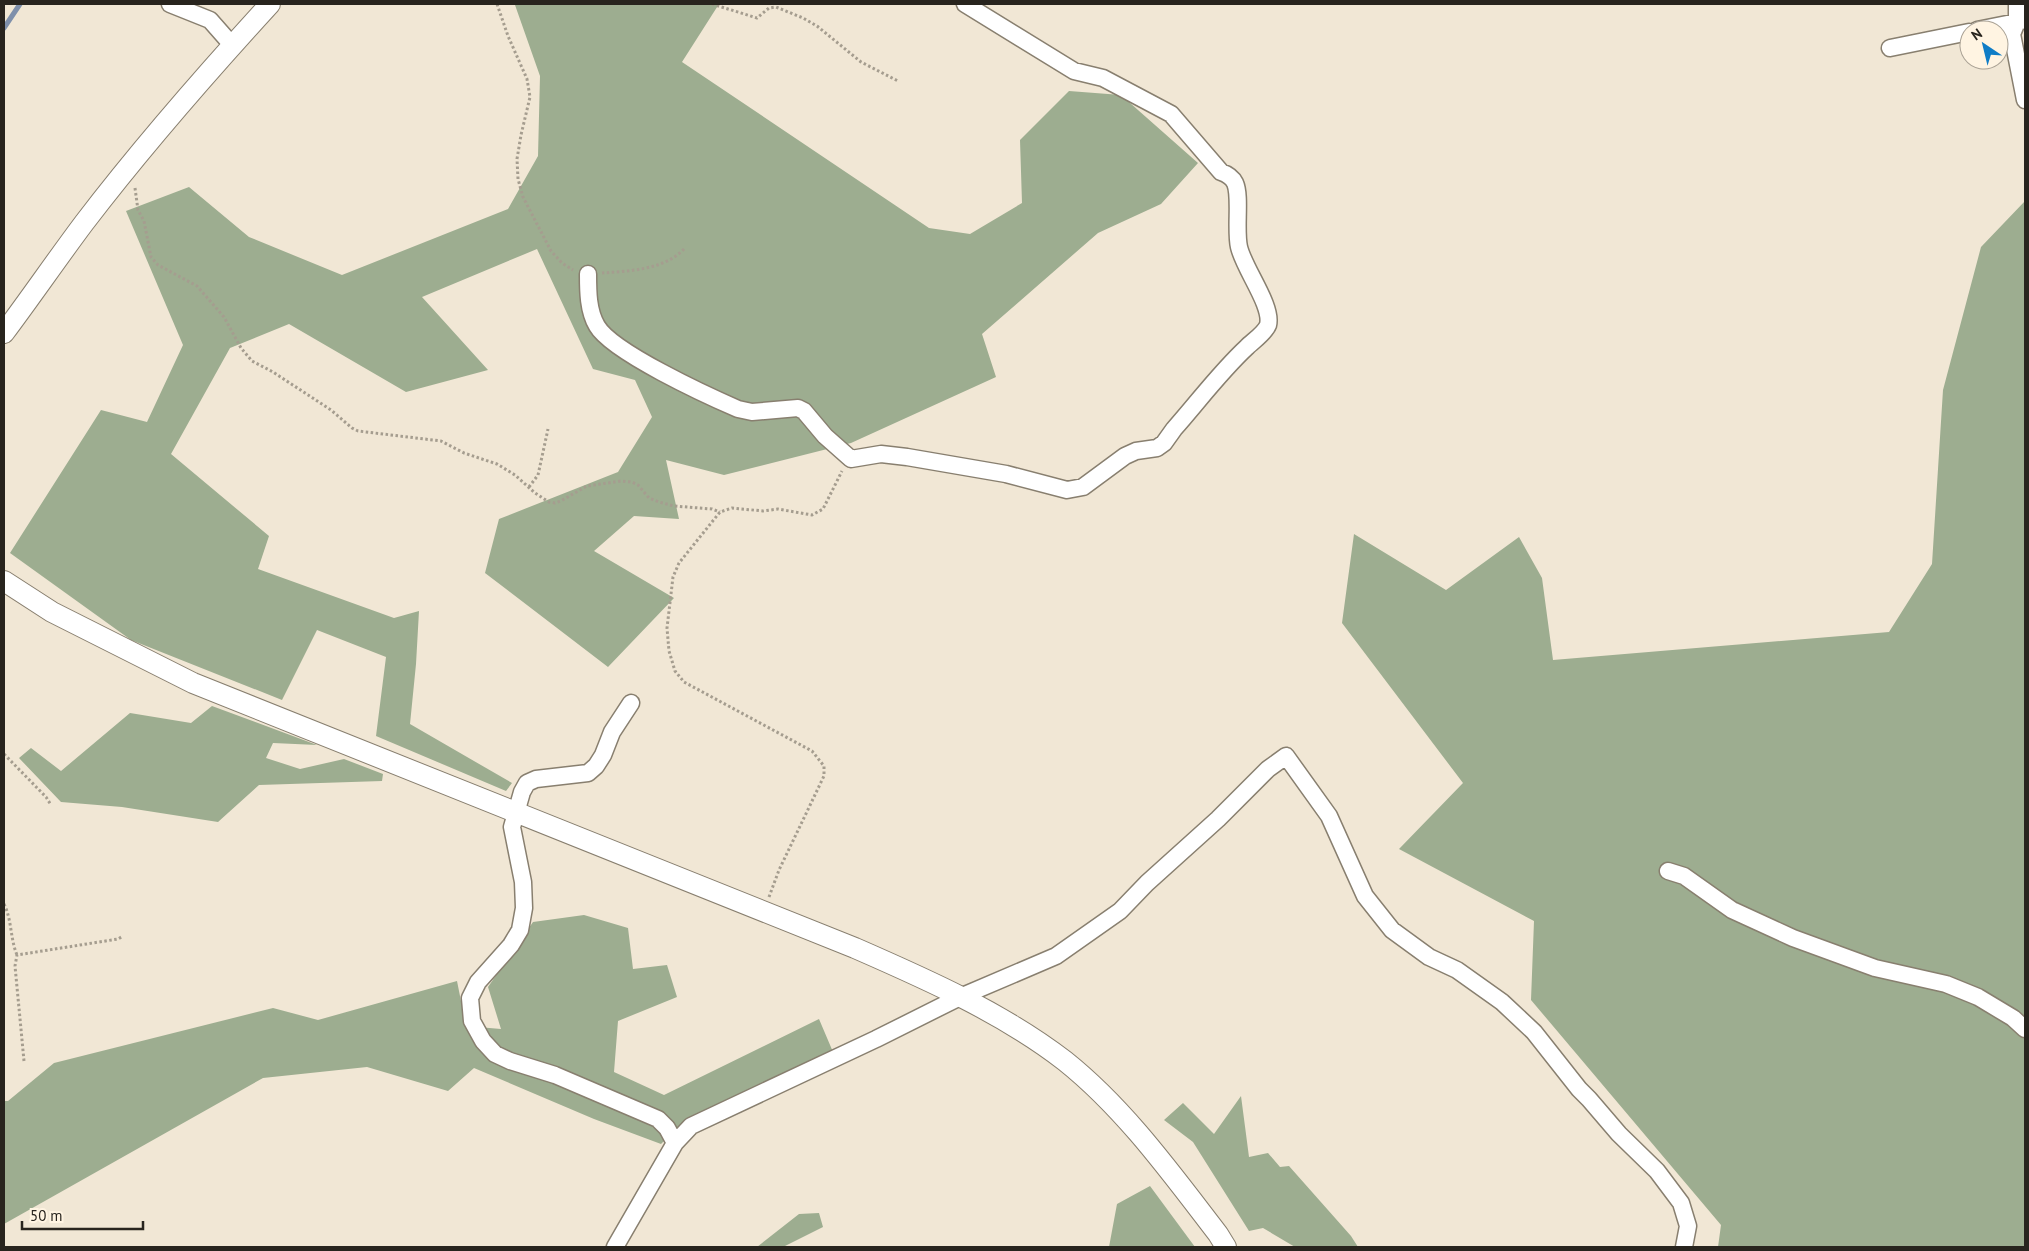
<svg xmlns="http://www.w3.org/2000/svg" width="2029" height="1251" viewBox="0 0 2029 1251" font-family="'PT Sans',sans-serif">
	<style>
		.forest { fill: #9dad90 }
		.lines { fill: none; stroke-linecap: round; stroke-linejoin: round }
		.stream { stroke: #7f90ab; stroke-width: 5 }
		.minor-casing { stroke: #887f6f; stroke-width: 19 }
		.tertiary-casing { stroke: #887f6f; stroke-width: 22 }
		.path { stroke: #a59d8f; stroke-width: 3; stroke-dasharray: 2.5 2.5; stroke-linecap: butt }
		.minor { stroke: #fff; stroke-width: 16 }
		.tertiary { stroke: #fff; stroke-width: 20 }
	</style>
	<rect width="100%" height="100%" fill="#f1e7d5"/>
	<path class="forest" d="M516,4H719L682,62L929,228L970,234L1022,203L1020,140L1069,91L1121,95L1198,163L1161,204L1098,233L982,334L996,377L851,443L724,475L666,460L679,519L634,516L594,551L674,598L608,667L485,573L499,519L618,472L652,417L635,380L593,369L537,249L422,297L488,370L406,392L289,324L230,348L171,454L269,536L258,569L394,618L419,611L416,664L410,724L512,783L506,791L376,736L386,657L317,630L282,700L131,640L10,553L101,410L147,422L183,345L126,211L189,187L249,237L342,275L508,209L538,156L540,76L515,5Z
		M2025,201V1247H1718L1721,1225L1531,1000L1534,921L1399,849L1463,783L1342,623L1354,534L1446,590L1519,537L1542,578L1553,660L1889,632L1932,564L1943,390L1981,247Z
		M212,706L317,745L273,743L266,758L300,769L344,759L383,774L382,781L259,785L218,822L122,807L61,802L19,758L31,748L61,771L130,713L191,723Z
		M584,915L628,928L633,969L667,965L677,997L618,1021L614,1072L664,1095L819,1019L833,1052L685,1120L661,1144L594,1119L474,1068L448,1091L367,1067L263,1078L4,1224V1101H8L54,1063L273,1008L318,1020L457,981L466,1026L501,1029L488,987L533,922Z
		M1241,1096L1249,1157L1268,1153L1280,1167L1289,1166L1351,1236L1358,1247H1295L1263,1228L1249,1231L1193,1142L1164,1120L1183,1103L1214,1134Z
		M1150,1186L1195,1247H1109L1117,1204Z
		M819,1213L823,1227L783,1247H757L799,1214Z"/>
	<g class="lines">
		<path class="stream" d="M4,28L20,4"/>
		<defs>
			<path id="minor" d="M170,4L210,20L232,45
				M2017,4V22L2025,20
				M1977,30L2017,22L2012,34L2025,100
				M1890,48L1969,32
				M588,274C588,291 588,311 597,326C612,352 708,396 738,409L752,412L798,408L804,411L825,436L851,459L881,454L907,457L1006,474L1067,490L1083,487L1125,456L1136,451L1157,448L1164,443L1174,429C1198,402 1220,372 1247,347C1253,341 1265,333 1268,325C1273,306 1244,269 1239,247C1235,230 1241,196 1235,183C1232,177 1227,174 1221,172L1171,114L1103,78L1074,71L965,4
				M631,703L612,732L603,755L596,766L588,773L536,779L527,783L522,792L512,827L523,882L524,908L520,930L511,945L478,982L470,998L472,1021L483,1041L495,1054L510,1061L555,1075L658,1119L667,1128L675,1143
				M1668,871L1684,876L1732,910L1793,938L1875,968L1946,984L1978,997L2013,1018L2025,1029
				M615,1247L675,1143L691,1126L876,1039L960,997L1056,956L1120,911L1147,883L1218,819L1268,769L1286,756L1329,816L1365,896L1392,930L1429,957L1457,970L1502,1002L1534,1032L1579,1089L1589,1099L1619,1134L1657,1171L1681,1203L1688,1226L1684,1247"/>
			<path id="tertiary" d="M4,333C31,297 57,259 84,223C142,147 206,74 270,4
				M4,581L52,612L193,683L855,948C926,979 1003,1013 1065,1061C1125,1109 1171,1173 1218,1234L1226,1247"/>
		</defs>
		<use href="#minor" class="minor-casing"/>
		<use href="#tertiary" class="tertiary-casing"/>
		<path class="path" d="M497,4L508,36L527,79L530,97L521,135L517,159L518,179L523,197L551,251L562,263L573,270
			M712,4L757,18L769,8L776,7L803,18L817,26L861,62L898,81
			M135,188L138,210L144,221L151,257L158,265L197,286L224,317L241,348L252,361L273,372L331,410L352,428L358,431L441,441L464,453L497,464L515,475L535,493L549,502L555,503L561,501L587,486L621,481L632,482L638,485L649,498L659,502L674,506L712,509L720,512
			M602,273C629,271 665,270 685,248
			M529,487L538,475L548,429
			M4,754L46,797L51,805
			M769,897L779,870L824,776V766L812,751L684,682L675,671L669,651L667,628L673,577L679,563L720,512L732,508L763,511L778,509L812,515L823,509L842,471
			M4,904C12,920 10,938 17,955
			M24,1061L15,966L17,955L118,939L123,936"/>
		<use href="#minor" class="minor"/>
		<use href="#tertiary" class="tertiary"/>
	</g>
	<rect width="2029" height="1251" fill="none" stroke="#28241e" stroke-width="10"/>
	<g transform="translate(1984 45) rotate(325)"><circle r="24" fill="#fff4e2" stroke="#a9a194"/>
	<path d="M0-4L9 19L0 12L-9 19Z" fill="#0f7cc6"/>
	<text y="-8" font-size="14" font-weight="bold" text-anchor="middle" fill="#28241e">N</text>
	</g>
	<path d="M22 1221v8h121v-8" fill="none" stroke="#28241e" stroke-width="2.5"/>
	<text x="30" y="1221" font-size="15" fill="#28241e" stroke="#fff4e2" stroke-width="4" paint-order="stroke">50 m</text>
</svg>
